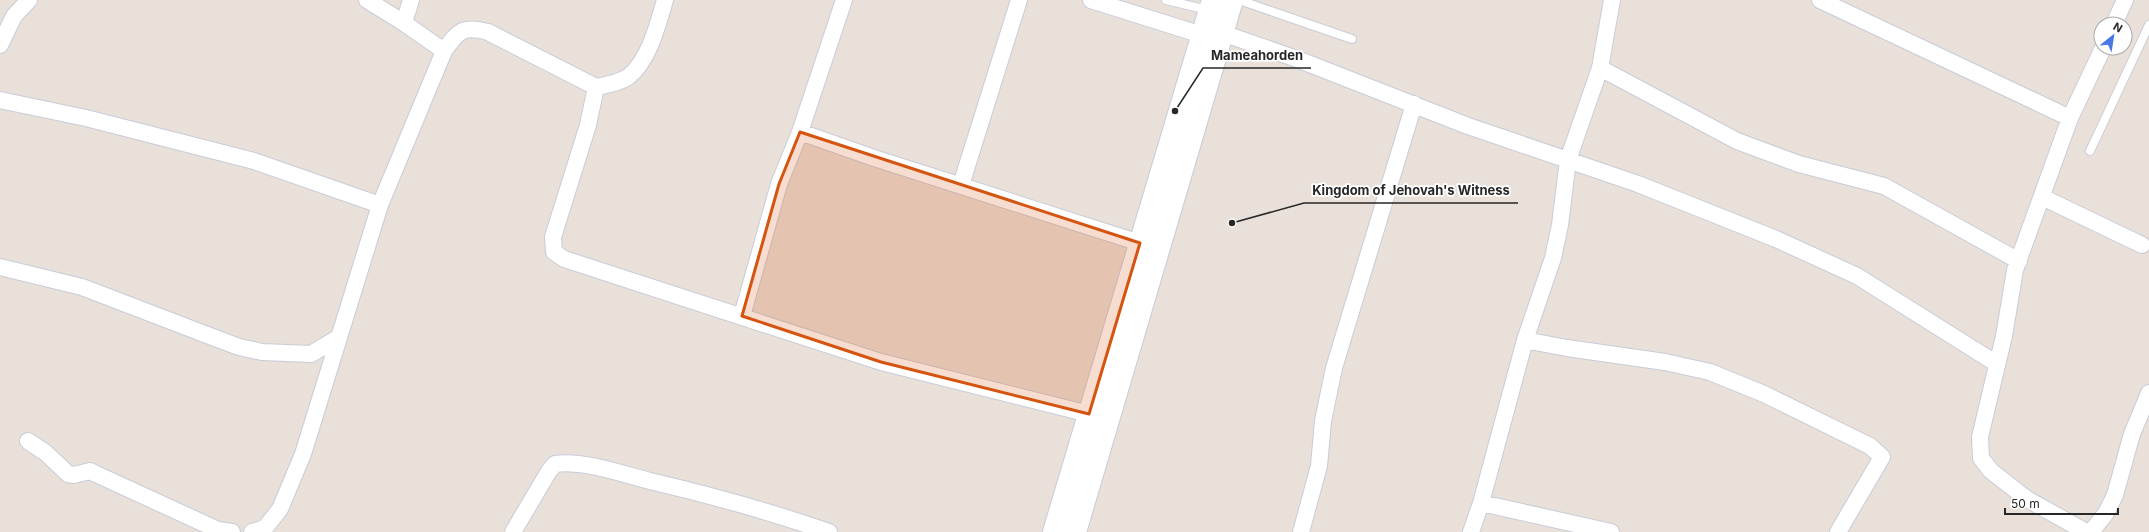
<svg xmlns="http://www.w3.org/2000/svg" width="2149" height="532" viewBox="0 0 2149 532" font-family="Inter,sans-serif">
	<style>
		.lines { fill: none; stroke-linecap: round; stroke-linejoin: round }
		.lane-casing { stroke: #c8ccd7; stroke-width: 10 }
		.street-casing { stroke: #c8ccd7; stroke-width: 18 }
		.secondary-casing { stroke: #c8ccd7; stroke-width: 24 }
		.lane { stroke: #fff; stroke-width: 8 }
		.street { stroke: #fff; stroke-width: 16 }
		.secondary { stroke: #fff; stroke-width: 22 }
		.marked { fill: #d5540f; fill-opacity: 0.2; stroke: #d5540f; stroke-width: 3; stroke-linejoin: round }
		.leader { fill: none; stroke: #272727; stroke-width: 1.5 }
		.callout-dot { fill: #272727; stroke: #fff; stroke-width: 1.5 }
		.callout-label { font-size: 13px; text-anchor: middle; font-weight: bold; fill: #272727; stroke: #fff; stroke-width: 3.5; stroke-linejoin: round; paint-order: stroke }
	</style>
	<rect width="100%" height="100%" fill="#e8e0d9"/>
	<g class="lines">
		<defs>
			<path id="lane" d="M1166,0L1208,10
				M1239,0L1352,39
				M2090,151L2149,25"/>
			<path id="street" d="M367,0L404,23L444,51
				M1091,0L1202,35
				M1820,0L2070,118
				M404,23L411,0
				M2114,24L2125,0
				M1222,33L1297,59L1468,126L1638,184L1776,239L1857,276L1997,364
				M0,45L14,16L29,0
				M1600,68L1737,141L1799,164L1884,186L2019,261
				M596,87C606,85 619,83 628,77C649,61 658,24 665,0
				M0,100L86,118L254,161L380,205
				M800,132L874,158L1140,243
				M961,185L1019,0
				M2042,197L2142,245
				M0,267L82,287L202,333L239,347L262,352L311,354L338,338
				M742,316L779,184L800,132L844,0
				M1525,340L1567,348L1665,362L1710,372L1764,394L1870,446L1882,457L1838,532
				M28,441L46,453L68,474L74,475L90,471L96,474L218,530L232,532
				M1481,503L1611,532
				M252,532L265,528L280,509L303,454L380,205L444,51C458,31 463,25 488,32L596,87L588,125L553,237L554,252L564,259L881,362L1089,414
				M513,532L549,471L555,464C584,460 622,474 650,481C710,495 771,512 829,532
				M1301,532L1319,466L1323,421L1334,368L1414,104
				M1471,532L1481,503L1525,340L1553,258L1560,225L1568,160L1600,68L1612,0
				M2086,532L2027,499L1991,471L1981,458L1980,437L2004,336L2015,270L2070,118L2103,48
				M2091,532L2106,513L2115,495L2132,434L2149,393"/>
			<path id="secondary" d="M1054,532L1213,0
				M1075,532L1232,0"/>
		</defs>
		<use href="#lane" class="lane-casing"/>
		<use href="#street" class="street-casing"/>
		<use href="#secondary" class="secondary-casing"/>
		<use href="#lane" class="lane"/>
		<use href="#street" class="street"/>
		<use href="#secondary" class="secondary"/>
	</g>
	<path class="marked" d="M800,132L1140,243L1089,414L881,362L742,316L779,184Z"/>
	<path class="leader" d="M1175 111L1203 68H1311M1232 223L1304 203H1518"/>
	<g class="callout-dot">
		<circle cx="1175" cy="111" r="4"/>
		<circle cx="1232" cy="223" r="4"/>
	</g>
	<g class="callout-label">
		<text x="1257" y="60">Mameahorden</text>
		<text x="1411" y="195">Kingdom of Jehovah's Witness</text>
	</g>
	<g transform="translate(2113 36) rotate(30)"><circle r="19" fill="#ffffff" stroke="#a9a9a9"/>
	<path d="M0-3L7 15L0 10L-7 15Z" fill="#4977e6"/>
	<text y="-6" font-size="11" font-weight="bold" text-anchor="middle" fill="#272727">N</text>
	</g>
	<path d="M2005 508v6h113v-6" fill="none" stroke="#272727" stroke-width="2"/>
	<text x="2011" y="508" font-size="12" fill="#272727" stroke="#ffffff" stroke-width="3" paint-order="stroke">50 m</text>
</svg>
